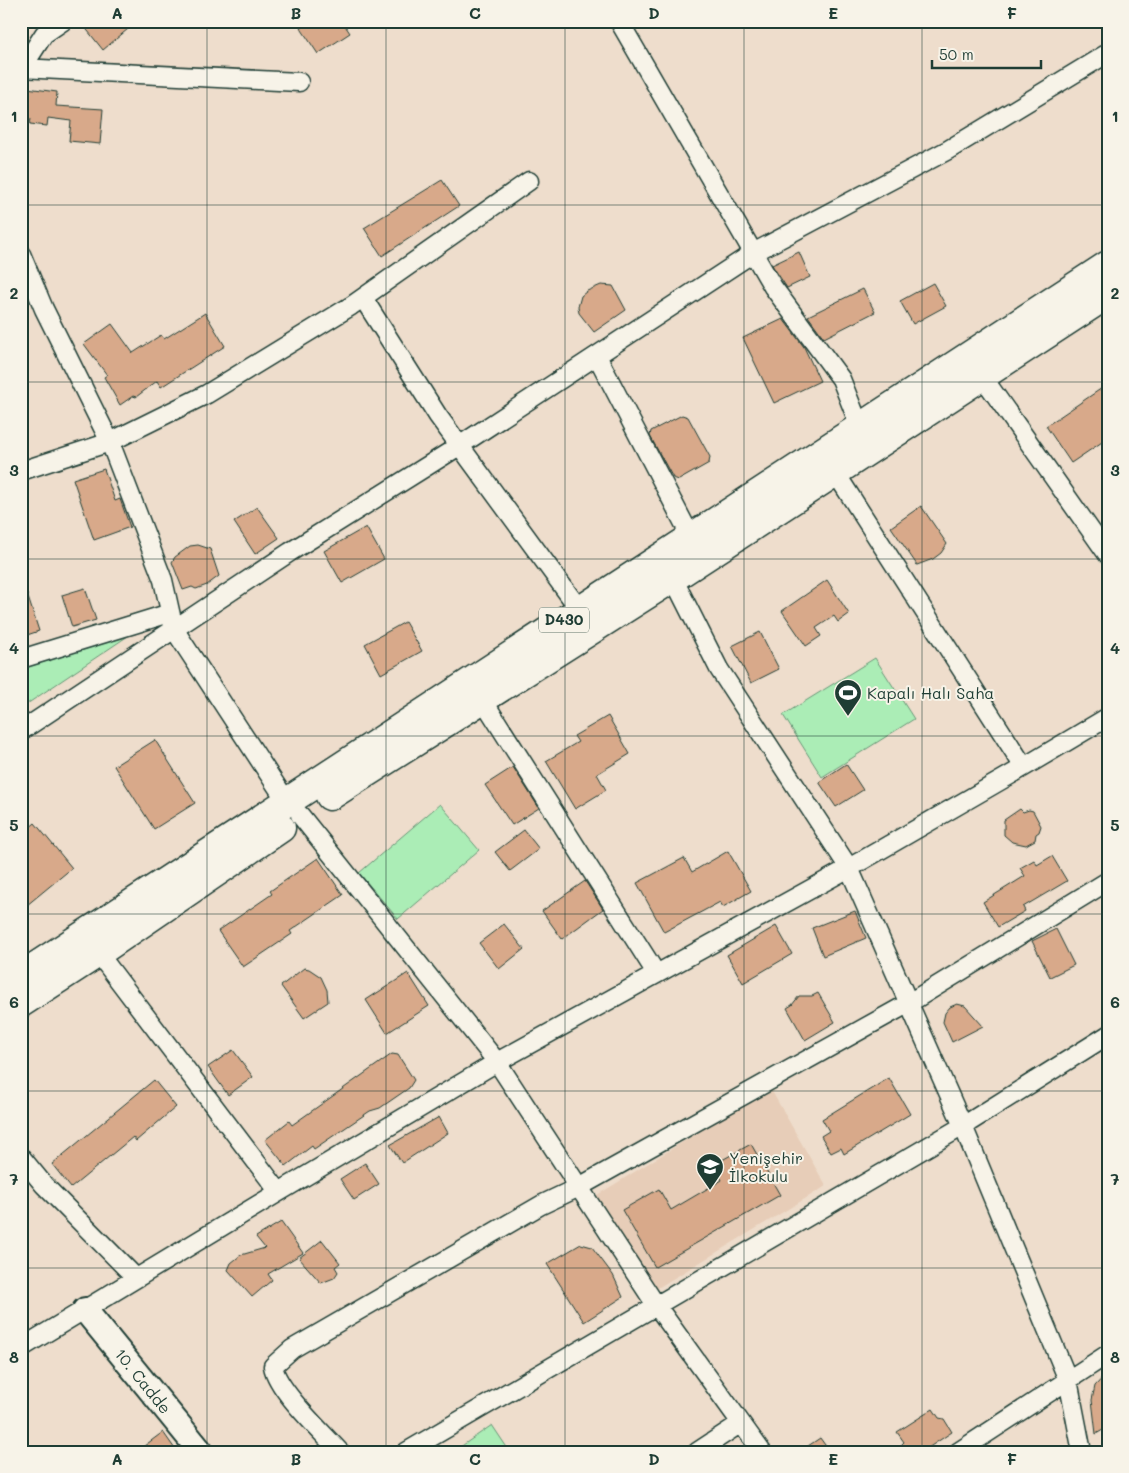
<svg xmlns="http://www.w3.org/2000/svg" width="1129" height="1473" viewBox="0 0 1129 1473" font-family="Mali,sans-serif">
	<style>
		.built { fill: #e7cdb8 }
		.green { fill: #abedb6; stroke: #659575 }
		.building { fill: #d8a98a; stroke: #1f3d34 }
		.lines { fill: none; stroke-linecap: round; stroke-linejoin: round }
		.street-casing { stroke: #1f3d34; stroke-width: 21 }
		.secondary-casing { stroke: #1f3d34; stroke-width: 28 }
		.highway-casing { stroke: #1f3d34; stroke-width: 31 }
		.street { stroke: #f7f3e8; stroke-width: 18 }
		.secondary { stroke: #f7f3e8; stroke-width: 24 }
		.highway { stroke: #f7f3e8; stroke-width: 28 }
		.grid { fill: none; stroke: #1f3d34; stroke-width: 1; stroke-opacity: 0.55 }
		.labels { text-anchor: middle; stroke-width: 4; stroke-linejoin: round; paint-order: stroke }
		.shield { fill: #f7f3e8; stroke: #60746a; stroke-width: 1 }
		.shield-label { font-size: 15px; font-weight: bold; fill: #1f3d34 }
		.poi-label { font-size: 16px; fill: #1f3d34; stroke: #f7f3e8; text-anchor: start }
		.street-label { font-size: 16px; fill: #1f3d34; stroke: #f7f3e8 }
		.neatline { fill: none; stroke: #1f3d34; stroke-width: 2 }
		.grid-label { font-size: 16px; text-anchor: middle; font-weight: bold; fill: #1f3d34 }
	</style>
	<rect width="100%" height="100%" fill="#edc"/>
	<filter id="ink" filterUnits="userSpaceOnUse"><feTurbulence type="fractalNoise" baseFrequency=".02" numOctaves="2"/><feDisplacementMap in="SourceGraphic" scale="10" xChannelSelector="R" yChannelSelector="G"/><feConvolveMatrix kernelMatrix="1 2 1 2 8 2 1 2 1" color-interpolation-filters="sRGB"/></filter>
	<g filter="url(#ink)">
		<path class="built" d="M770,1088L826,1186L651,1292L594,1197Z"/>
		<path class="green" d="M128,636L21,708V669Z
			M875,658L914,719L822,777L783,715Z
			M440,804L479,850L398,919L359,873Z
			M492,1425L510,1452H453Z"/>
		<path class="building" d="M80,21H122L128,29L103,50Z
			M309,21H342L350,33L318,54L300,27Z
			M27,88L57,92L56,106L103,109L100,144L69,141L71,121L48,118L47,126L30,124L31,119H23Z
			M442,180L459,206L382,256L364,228Z
			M799,252L810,277L787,288L772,265Z
			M933,283L946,306L913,324L900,301Z
			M601,285L613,286L626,310L594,332L579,313L578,307L581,296L587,291Z
			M863,289L875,312L824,338L808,316Z
			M205,313L225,346L161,387L157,381L136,397L133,396L120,405L104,377L107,375L84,344L112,324L133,353L161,335L164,339Z
			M783,319L804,347L820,381L774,403L743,338Z
			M1108,384V438L1071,463L1046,426Z
			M682,415L688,417L710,457L709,463L679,480L673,478L650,436L651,431Z
			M104,469L115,501L120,499L130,527L94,540L73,479Z
			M921,506L947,544L941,553L933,559L917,565L891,527Z
			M257,507L279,538L255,554L234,522Z
			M366,527L384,559L342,583L324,551Z
			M198,545L210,549L219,576L207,585L196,589L192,587L183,590L172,562L175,557L190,546Z
			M827,580L849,614L838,622L834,616L816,628L821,636L806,646L782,611Z
			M21,585H24L39,631L21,637Z
			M85,588L96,620L72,627L62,595Z
			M405,622L422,651L381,674L365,644Z
			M760,632L779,669L751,683L732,646Z
			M608,716L630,754L597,774L606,790L575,809L546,761L578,742L574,736Z
			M155,740L195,803L154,829L114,766Z
			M846,764L863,790L836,807L819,782Z
			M513,767L539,808L512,825L485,785Z
			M1020,809L1023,812L1029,810L1033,811L1041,826L1039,832L1036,834L1035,840L1026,845L1012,842L1004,835V820Z
			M35,823L72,868L21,910V835Z
			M524,830L539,849L510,871L495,852Z
			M728,851L751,891L723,907L720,902L664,932L637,883L684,858L692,872Z
			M1052,856L1067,881L1023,907L1025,911L998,927L983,902L1025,876L1020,868L1034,860L1037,865Z
			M318,858L343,895L290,931L292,934L243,967L218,931L272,894L270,891Z
			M585,881L603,909L562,939L542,911Z
			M855,911L866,938L823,956L812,928Z
			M504,924L524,949L499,969L479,943Z
			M776,926L792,954L743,983L727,955Z
			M1056,929L1074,965L1050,977L1032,941Z
			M304,968L309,969L321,977L327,990L328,1002L304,1018L281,986Z
			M408,973L429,1006L387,1033L366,1000Z
			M818,993L835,1022L805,1040L787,1008L792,1005L799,996H812Z
			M957,1004L965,1006L983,1026L952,1042L943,1022L945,1013L950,1007Z
			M233,1050L253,1077L228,1095L208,1067Z
			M392,1054L398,1055L414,1080L409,1088L380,1108L370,1111L314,1149L312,1146L286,1166L265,1140L289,1121L292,1125Z
			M889,1078L910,1114L844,1154L841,1148L831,1153L821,1136L829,1131L822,1119Z
			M154,1080L176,1107L136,1141L133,1137L71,1188L52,1164Z
			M439,1117L448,1133L402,1163L390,1145Z
			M751,1144L780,1195L655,1267L622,1210L659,1189L671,1210L722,1180L713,1165Z
			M365,1163L379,1184L354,1200L340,1179Z
			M281,1222L303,1253L268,1274L272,1280L252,1297L228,1270L231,1263L241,1255L265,1248L256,1237Z
			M322,1240L340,1263L335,1267L338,1272L334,1278L321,1283L299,1258Z
			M581,1244L592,1247L613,1275L623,1297L584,1322L547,1264Z
			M1108,1372V1427L1096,1434L1092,1400L1095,1386Z
			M933,1409L939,1418L944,1419L952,1432L922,1452H906L901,1445L904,1442L897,1432Z
			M163,1432L177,1452H136Z
			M820,1438L830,1452H799Z"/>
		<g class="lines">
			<defs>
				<path id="street" d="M619,21L773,287L841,379L860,427
					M21,68L299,82
					M21,70L44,34L63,21
					M21,254L44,309L110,442L163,580L174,629L287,802
					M363,298L438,416L580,610
					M597,356L691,537
					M982,376L1108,555
					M21,471L110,442L207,394L351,306L529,181
					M835,472L1024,767
					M673,578L719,669L849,868L963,1126L1068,1380L1082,1452
					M21,659L170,613
					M483,700L656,973
					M21,731L290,552L459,446L753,253L948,150L1108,53
					M300,815L497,1062L656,1305L762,1452
					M98,953L279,1192
					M21,1157L44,1185L136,1278
					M21,1348L279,1192L497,1062L849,868L1024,767L1108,717
					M340,1452C322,1432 277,1390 273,1366L292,1349L541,1205L579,1187L909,1003L1108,881
					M406,1452L963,1126L1108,1035
					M697,1452L741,1423
					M958,1452L1108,1354"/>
				<path id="secondary" d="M85,1310L201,1452"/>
				<path id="highway" d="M330,796L673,578L1108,294
					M21,976L1108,265
					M21,1003L98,953L281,828"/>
			</defs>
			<use href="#street" class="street-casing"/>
			<use href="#secondary" class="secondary-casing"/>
			<use href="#highway" class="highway-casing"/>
			<use href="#street" class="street"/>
			<use href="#secondary" class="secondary"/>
			<use href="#highway" class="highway"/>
		</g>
	</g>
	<path class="grid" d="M207,21V1452M386,21V1452M565,21V1452M744,21V1452M922,21V1452M21,205H1108M21,382H1108M21,559H1108M21,736H1108M21,914H1108M21,1091H1108M21,1268H1108"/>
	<defs>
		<symbol id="stadium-pin" viewBox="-11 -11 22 30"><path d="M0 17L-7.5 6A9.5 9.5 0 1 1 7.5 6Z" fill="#1f3d34" stroke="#f7f3e8"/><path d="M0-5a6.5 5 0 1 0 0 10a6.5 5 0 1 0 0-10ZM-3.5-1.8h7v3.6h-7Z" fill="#fff"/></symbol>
		<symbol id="school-pin" viewBox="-11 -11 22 30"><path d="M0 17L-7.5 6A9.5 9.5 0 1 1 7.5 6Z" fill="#1f3d34" stroke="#f7f3e8"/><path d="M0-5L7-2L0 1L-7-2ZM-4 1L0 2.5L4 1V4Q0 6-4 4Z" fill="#fff"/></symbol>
	</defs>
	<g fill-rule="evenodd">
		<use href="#stadium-pin" x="832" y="677" width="32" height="43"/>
		<use href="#school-pin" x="694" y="1151" width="32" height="43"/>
	</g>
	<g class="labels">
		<rect class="shield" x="539" y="607.5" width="50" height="25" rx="4"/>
		<g class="shield-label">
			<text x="564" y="625">D430</text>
		</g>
		<g class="poi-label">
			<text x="867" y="699">Kapalı Halı Saha</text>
			<text x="729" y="1164">Yenişehir<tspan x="729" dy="18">İlkokulu</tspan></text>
		</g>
		<g class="street-label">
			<text transform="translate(143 1381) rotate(51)" y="6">10. Cadde</text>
		</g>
	</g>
	<rect width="1129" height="1473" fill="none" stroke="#f7f3e8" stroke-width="55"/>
	<path d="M932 60v8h109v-8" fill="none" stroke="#1f3d34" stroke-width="2.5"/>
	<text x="939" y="60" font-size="15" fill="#1f3d34" stroke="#f7f3e8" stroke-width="4" paint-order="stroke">50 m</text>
	<rect x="28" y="28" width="1074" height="1418" class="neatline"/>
	<g class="grid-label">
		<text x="117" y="19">A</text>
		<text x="296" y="19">B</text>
		<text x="475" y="19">C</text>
		<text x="654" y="19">D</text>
		<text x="833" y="19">E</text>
		<text x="1012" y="19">F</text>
		<text x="14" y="122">1</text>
		<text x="1115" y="122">1</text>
		<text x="14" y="299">2</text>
		<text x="1115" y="299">2</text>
		<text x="14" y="476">3</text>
		<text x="1115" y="476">3</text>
		<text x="14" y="654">4</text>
		<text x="1115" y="654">4</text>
		<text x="14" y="831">5</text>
		<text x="1115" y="831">5</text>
		<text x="14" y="1008">6</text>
		<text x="1115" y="1008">6</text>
		<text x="14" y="1185">7</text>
		<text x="1115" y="1185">7</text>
		<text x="14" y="1363">8</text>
		<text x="1115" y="1363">8</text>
		<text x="117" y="1465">A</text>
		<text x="296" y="1465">B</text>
		<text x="475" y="1465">C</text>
		<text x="654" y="1465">D</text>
		<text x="833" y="1465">E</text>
		<text x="1012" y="1465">F</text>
	</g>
</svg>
